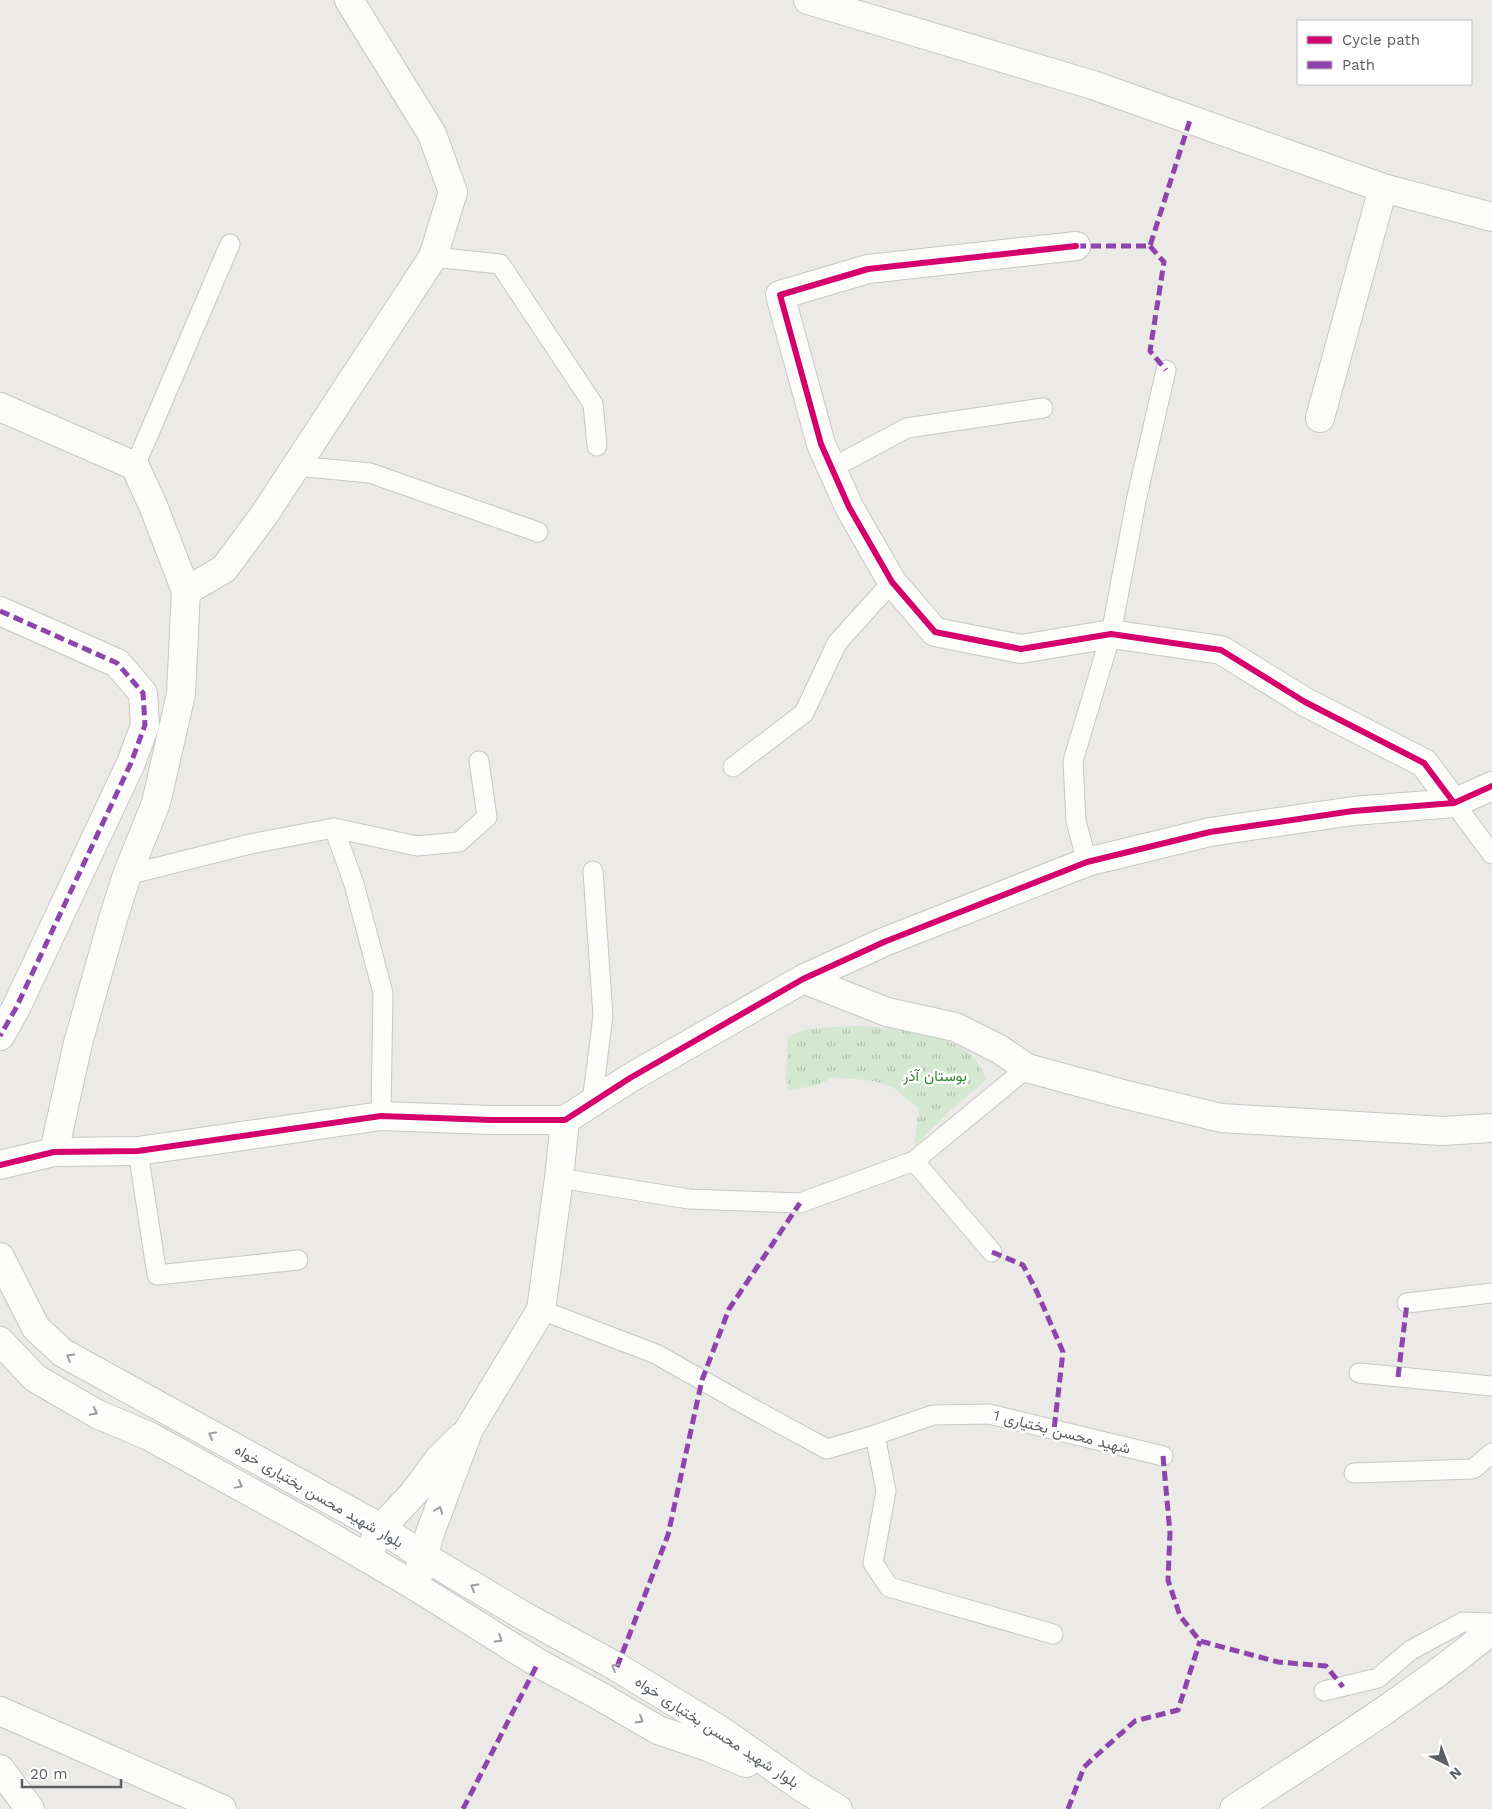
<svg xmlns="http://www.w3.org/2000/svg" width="1492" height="1809" viewBox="0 0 1492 1809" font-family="'Work Sans',Vazirmatn,sans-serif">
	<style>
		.grass { fill: url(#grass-tufts) }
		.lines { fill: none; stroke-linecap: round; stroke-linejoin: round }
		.service-casing { stroke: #c7c7c7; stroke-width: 21 }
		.minor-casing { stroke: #c7c7c7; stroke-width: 30 }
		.secondary-casing { stroke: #c8c8c8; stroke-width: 30 }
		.service { stroke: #fcfcfb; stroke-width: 19 }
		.minor { stroke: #fcfcfb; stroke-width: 28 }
		.secondary { stroke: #fcfcfb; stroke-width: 28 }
		.quiet { stroke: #8e44ad; stroke-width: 5; stroke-dasharray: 10 5; stroke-linecap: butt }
		.cycleway-casing { stroke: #fff; stroke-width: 9 }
		.cycleway { stroke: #d6006c; stroke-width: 6 }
		.oneway { stroke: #9b9ea0 }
		.labels { text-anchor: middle; stroke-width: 5; stroke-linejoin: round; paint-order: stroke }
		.park-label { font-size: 15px; fill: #358433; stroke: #fff }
		.street-label { font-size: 15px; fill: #5b6064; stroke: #fff }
	</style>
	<defs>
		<pattern id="grass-tufts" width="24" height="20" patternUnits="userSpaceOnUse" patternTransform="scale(1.25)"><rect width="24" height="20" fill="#d4e8d1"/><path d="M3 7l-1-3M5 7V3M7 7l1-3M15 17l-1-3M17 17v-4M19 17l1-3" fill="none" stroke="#afbfad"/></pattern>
	</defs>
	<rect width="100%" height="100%" fill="#ebeae6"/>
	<path class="grass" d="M849,1026C880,1026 937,1032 963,1049C975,1056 982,1068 986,1080L952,1109L914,1146L919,1109L894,1088L874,1081L834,1077L815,1086L788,1090L786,1078L788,1036L808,1029Z"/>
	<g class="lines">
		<defs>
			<path id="service" d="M433,257L500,264L593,404L597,446
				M135,466L230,244
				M296,466L370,473L538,532
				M832,468L907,428L1043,408
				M733,767L804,713L837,643L892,582
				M1454,803L1492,854
				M334,828L354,884L383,993L381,1116
				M1087,862L1076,821L1073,761L1111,634L1136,501L1166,370
				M127,875L250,844L334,828L417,846L459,842L487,817L479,761
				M592,1102L603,1016L593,871
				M138,1151L157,1275L298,1260
				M914,1161L992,1252
				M559,1178L689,1199L800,1203L914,1161L1027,1068
				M1407,1303L1492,1293
				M541,1310L656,1354L753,1409L827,1449L875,1435L933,1415L989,1414L1163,1456
				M1359,1373L1492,1386
				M875,1435L886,1491L873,1563L889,1587L1053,1634
				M1354,1473L1473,1469L1492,1453
				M1324,1691L1378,1678L1411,1650L1463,1622L1492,1623"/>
			<path id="minor" d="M808,0L1093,85L1383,188L1492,217
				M1076,246L868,269L780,295L821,444L849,507L892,582L935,632L1021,649L1111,634L1221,650L1305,702L1424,763L1454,803
				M0,407L135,466L154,508L186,591L181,694L156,803L127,875L113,919L78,1043L54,1152
				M1320,418L1383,188
				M186,591L224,569L264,515L433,257L453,192L432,134L349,0
				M0,611L117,663L143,693L145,725L131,763L16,1008L0,1036
				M803,979L887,1012L955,1027L999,1049L1027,1068L1119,1093L1221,1118L1442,1131L1492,1128
				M0,1165L54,1152L138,1151L381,1116L491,1120H565L630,1078L803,979L884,942L1087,862L1210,832L1353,811L1454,803L1492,786
				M366,1557L381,1528L413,1494L440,1458L461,1437
				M415,1586L430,1533L469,1429L541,1310L559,1178L565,1120
				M0,1711L222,1809
				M0,1769L30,1809
				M1234,1809C1322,1752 1411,1697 1492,1630"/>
			<path id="secondary" d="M0,1257L36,1328L63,1353L381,1528L423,1556L522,1615L617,1667L720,1730L803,1788L838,1809
				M0,1341L35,1378L97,1414L149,1436L314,1527L415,1586L538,1663L598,1695L658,1730L708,1747L746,1763"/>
		</defs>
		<use href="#service" class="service-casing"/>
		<use href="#minor" class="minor-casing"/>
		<use href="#secondary" class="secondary-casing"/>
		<use href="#service" class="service"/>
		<use href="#minor" class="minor"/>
		<use href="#secondary" class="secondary"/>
		<path class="quiet" d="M1076,246H1150L1190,120
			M1150,246L1164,262L1150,351L1166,370
			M0,611L117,663L143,693L145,725L131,763L16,1008L0,1036
			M992,1252L1023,1265L1037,1292L1063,1352L1054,1430
			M1398,1377L1407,1303
			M1163,1456L1170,1533L1168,1580L1180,1616L1200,1641L1278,1662L1326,1666L1343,1687
			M617,1667L668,1535L702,1380L729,1309L800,1203
			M463,1809L538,1663
			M1068,1809L1084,1767L1098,1754L1135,1721L1178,1710L1200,1641"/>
		<defs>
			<path id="cycleway" d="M1076,246L868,269L780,295L821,444L849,507L892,582L935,632L1021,649L1111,634L1221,650L1305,702L1424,763L1454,803
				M0,1165L54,1152L138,1151L381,1116L491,1120H565L630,1078L803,979L884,942L1087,862L1210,832L1353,811L1454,803L1492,786"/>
		</defs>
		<use href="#cycleway" class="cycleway-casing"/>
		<use href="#cycleway" class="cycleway"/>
	</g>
	<defs><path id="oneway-chevron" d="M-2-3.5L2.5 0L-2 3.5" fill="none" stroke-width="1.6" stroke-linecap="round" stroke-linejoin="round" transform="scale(1.25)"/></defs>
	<g class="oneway">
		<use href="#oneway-chevron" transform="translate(70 1357) rotate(-150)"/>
		<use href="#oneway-chevron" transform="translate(94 1412) rotate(28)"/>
		<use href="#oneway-chevron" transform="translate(212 1435) rotate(-151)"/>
		<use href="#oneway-chevron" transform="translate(239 1485) rotate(29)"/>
		<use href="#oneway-chevron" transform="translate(439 1510) rotate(-69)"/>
		<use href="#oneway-chevron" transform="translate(474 1587) rotate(-149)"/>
		<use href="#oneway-chevron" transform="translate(499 1639) rotate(32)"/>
		<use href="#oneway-chevron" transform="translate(615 1667) rotate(-150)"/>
		<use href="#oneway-chevron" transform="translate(640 1720) rotate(30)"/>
	</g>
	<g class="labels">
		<g class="park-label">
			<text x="935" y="1081">بوستان آذر</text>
		</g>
		<g class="street-label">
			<text transform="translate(1062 1432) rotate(14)" y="5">شهید محسن بختیاری 1</text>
			<text transform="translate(319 1496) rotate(30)" y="5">بلوار شهید محسن بختیاری خواه</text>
			<text transform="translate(717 1732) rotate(33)" y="5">بلوار شهید محسن بختیاری خواه</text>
		</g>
	</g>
	<rect x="1297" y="20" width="175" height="65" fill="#ffffff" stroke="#bdbfc1"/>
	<rect x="1307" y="36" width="25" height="8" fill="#d6006c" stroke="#bdbfc1"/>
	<text x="1342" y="45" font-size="15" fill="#5b6064">Cycle path</text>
	<rect x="1307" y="61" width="25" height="8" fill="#8e44ad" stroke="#bdbfc1"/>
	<text x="1342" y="70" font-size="15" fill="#5b6064">Path</text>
	<g transform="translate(1447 1764) rotate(138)" stroke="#ffffff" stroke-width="4" paint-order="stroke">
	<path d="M0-4L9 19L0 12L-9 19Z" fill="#5b6064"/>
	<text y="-8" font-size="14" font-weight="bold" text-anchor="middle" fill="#5b6064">N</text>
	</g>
	<path d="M22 1779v8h99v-8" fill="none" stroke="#5b6064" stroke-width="2.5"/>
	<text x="30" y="1779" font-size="15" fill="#5b6064" stroke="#ffffff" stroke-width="4" paint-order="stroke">20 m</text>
</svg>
